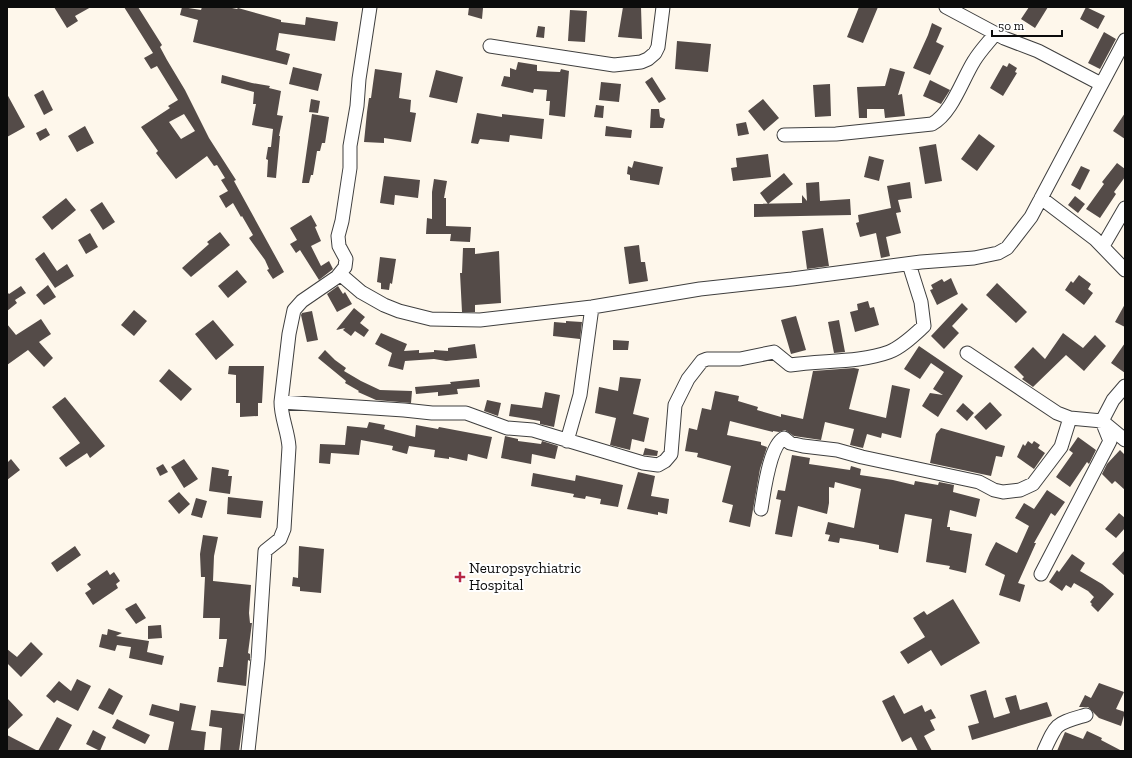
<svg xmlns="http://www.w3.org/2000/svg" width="1132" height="758" viewBox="0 0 1132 758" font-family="'Zilla Slab',serif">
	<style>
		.building { fill: #544b48; fill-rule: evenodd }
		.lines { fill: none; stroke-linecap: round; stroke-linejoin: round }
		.minor-casing { stroke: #3f3f3f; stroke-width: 15 }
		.minor { stroke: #fff; stroke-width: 13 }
		.poi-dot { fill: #b72847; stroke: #fff; stroke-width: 1.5 }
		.labels { text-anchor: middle; stroke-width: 4; stroke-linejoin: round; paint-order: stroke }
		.poi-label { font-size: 15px; fill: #0c0c0c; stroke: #fff; text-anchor: start }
	</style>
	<rect width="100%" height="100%" fill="#fef7eb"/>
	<path class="building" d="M54,7H91L75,16L78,21L67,28Z
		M124,7H138L162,45L160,47L167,60L185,90L209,138L236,180L234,181L284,272L273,279L267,270L269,269L265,260L249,238L253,235L242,216L241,217L233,203L226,208L219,196L228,191L221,180L225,178L217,165L214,166L207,156L176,179L156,153L158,151L141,127L170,108L168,106L178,100L157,66L151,69L144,58L153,53ZM184,114L195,131L181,139L169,122Z
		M182,7L201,10L202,7H227L237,9L238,8L281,20V22L305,25L306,17L338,22L335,41L279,33L276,50L290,54L287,65L193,42L198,20L180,15Z
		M469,7L483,8L482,19L468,15Z
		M623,7H641L642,39L618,37Z
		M859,7H878L863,43L847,37Z
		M1029,7H1048L1035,28L1021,19Z
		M1086,7L1105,16L1098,29L1080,19Z
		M570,10L587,11L585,42L568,41Z
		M932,23L942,28L936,42L944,46L930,75L913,68L928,35Z
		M538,26L545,27L544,38L536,37Z
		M1104,32L1116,39L1100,69L1088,63Z
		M677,41L711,44L708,72L675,69Z
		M518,62L537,65V71L560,72L561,69L569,71L565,117L549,115L550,101H546L547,90L534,89L533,93L501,86L504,76L510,77V68L516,70Z
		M1009,63L1017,68L1015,72L1017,73L1003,96L990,88L1003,65L1007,67Z
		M293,67L322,74L318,91L289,84Z
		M890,68L905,72L898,95L902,94L905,116L885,118L884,109H867V118H859L857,87L885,86Z
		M375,69L402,73L399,98L411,100L410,112L416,113L411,142L384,138V143L364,142L367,112L369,98H371Z
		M436,70L463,77L457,103L429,97Z
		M222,75L252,83L270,86L269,88L281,91L277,115L283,116L279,136H280L276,178L267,177L268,160L266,159L268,147H271L273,129L252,125L256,104H253L254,92L221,83Z
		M652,77L666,99L659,103L645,82Z
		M930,80L950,90L941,104L923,96Z
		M601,82L621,84L619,102L599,100Z
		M830,84L831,116L815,117L813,85Z
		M43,90L53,110L44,115L34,95Z
		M7,94L25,127L7,137Z
		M311,99L320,101L318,113L309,112Z
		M763,99L779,118L764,131L748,111Z
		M596,105L604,106L603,118L594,117Z
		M651,109H659L660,117L665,119L663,128H650Z
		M477,113L502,117V114L544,119L542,139L510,135L509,142L480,139L478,144L471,143Z
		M1125,113V139L1113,131Z
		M312,114L329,117L325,143H322L320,151H317L313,175H311L309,183H302Z
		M746,122L749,134L738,136L736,124Z
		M85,126L94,143L77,152L68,136Z
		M606,126L632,130L631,138L605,136Z
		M46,128L50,135L40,141L36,133Z
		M979,134L995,146L977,171L961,159Z
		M936,144L942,181L925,184L919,147Z
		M768,154L771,177L733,181L731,168L737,167L736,158Z
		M869,156L884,160L879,181L864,177Z
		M634,161L663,167L659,185L630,180V175L627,174L628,166L632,168Z
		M1117,163L1125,169V177L1114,192L1116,194L1100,218L1086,209L1104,184L1102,182Z
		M1081,166L1090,170L1080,190L1071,185Z
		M784,173L793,184L768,204L760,193Z
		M384,176L420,180L418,198L395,195L394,205L380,203Z
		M434,179L447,181L444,198H446V226L471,227L470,242L450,241L451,234H426L427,218L432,219V192Z
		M819,182L820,201L850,199L851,215L754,217V204L802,203V195L807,201L806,183Z
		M910,182L912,198L898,200L901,212L896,213L901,233L886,237L890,256L881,258L876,233L860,237L856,223L859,222L858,215L891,208L887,186Z
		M1075,196L1085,204L1078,213L1068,205Z
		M66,198L76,210L52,230L42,217Z
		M102,202L115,222L103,230L90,210Z
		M311,215L317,226L315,227L321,241L311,246L321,266L329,261L333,269L319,280L300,250L296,253L290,244L297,240L290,228Z
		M823,228L829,266L807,269L802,231Z
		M220,232L230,245L191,277L182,268L209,244L207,242Z
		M90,233L98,247L86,254L78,240Z
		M639,245L641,262H645L648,281L629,284L624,247Z
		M463,248H475V254L499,251L501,303L475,305V312H462L460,273H462Z
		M44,252L57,271L67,264L74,276L55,288L35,259Z
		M380,257L396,259L392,284L390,283L389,290L381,289V283L377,282Z
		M237,270L247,282L228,298L218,286Z
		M1079,275L1091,284L1088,289L1093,293L1084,305L1065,290L1071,281L1073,283Z
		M951,278L958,294L937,305L930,290L933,289L931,285L942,279L944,282Z
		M997,283L1027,312L1016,323L986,295Z
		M48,285L56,297L44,305L36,295Z
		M21,286L26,293L15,300L17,303L7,311V292L9,294Z
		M338,286L343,294L345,292L352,304L337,312L327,294Z
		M868,301L870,308L874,307L879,325L855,332L850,312L858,310L857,304Z
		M962,303L968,309L952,326L959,333L944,349L931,336Z
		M1125,304V327L1115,322Z
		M354,308L365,317L360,323L369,330L364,337L355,331L351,336L343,330L345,328L336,330Z
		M134,310L147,321L134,336L121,325Z
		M312,311L318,340L307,342L301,315L302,313Z
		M796,316L806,350L791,354L781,320Z
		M41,319L51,334L39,342L53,358L44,367L28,350L7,365V324L16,335Z
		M213,320L234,345L216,360L195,334Z
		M839,320L845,352L834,353L828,322Z
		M566,321L582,322L580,339L553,336L554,322L566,323Z
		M381,333L407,344L404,351L419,350V353L434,352V350L448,351V348L475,344L477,358L446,361L434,359L405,361L403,370L388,366L392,353L375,344Z
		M1063,333L1083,348L1095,335L1106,346L1084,371L1066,355L1033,387L1022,379L1024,377L1014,367L1033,347L1045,359Z
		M613,340L629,341L628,350H613Z
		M1125,343V373L1111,363Z
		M919,346L963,376L938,417L922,406L930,393L943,395L933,389L944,372L931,363L920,379L904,369Z
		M325,350L335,360L346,368L344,371L361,381L380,390L412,391L411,403L376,400L358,392L359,391L345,383L346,381L318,358Z
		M229,366H264L262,403H258V416L240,417V403H236V375L228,374Z
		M854,368L859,369L849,409L886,418L892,385L910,389L901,438L882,433L881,438L867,434L863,448L850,445L854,429L825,422L821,440L794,436L785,430L779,432L773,431V432L730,421L727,435L761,442V445L767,447L760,469L750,527L729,522L733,505L722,502L731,466L697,457L698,453L685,451L689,428L697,430L702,408L711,410L715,391L739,396L738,401L758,407L757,410L781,417V414L803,419L813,371Z
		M169,369L192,389L181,401L159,381Z
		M620,377L641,379L633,414L649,418L644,442L632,439L630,450L610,445L616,418L595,413L599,387L618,391Z
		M479,379L480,387L457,389L458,394L438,396V392L416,394L415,387L451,384L450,382Z
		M545,392L560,395L554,427L540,424V421L509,416L511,404L542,408Z
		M65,397L105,446L90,458L87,453L66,467L59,458L80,443L52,407Z
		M487,400L501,403L498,416L484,411Z
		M990,402L1002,415L986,430L974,417Z
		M963,403L974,413L967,421L956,411Z
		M369,422L385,425L384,429L415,437L416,425L438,429L439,427L492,437L487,459L468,454L467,461L449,457V459L434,457L435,450L409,446L407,454L392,450L393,446L361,440L359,455L331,453L330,464L319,463L320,444L345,445L347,426L367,428Z
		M941,428L1005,446L1002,457L996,456L991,476L930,463L936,434Z
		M505,436L518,439V441L541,444L542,441L558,446L555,459L532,454L531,464L501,458Z
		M1078,437L1096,450L1089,464L1087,462L1070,487L1056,477L1073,453L1069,450Z
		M1028,441L1032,444L1034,441L1040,445L1038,448L1045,453L1034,469L1017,457L1023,444L1025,446Z
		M645,448L658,451L657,456L643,455Z
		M1120,450L1125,455V490L1115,481L1112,484L1102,474L1107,464Z
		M792,455L810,458L809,464L850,470L851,466L861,469L860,475L893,480L914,485L915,481L938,485L939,482L954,485L953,492L980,499L976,517L950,510L947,527H950V530L972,534L966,573L949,569L950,566L926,562L932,519L905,514L898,553L879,549V545L864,542L840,538L839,543L828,541L830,535L825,534L828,522L854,528L861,489L835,482L834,488L829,487V503L827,514L798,506L792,537L775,534L781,500L776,499L778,490L785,491Z
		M11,459L20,470L7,480V463Z
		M184,459L198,479L184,488L171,467Z
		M163,464L168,472L160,476L156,468Z
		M212,467L229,470L228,476H232L230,494L209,491Z
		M638,472L655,476L651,496L669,499L667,514L658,512V515L627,509Z
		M533,473L575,481L576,475L623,485L618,507L600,504L601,499L586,496L585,499L573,497L574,494L531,486Z
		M1047,490L1065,502L1055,516L1051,513L1034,543H1036L1018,583L1025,585L1020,602L999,595L1005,575L985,565L990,553L996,542L1017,553L1029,526L1015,518L1024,503L1034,509Z
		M179,492L190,504L179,514L168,501Z
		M228,497L263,501L261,518L227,514Z
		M196,498L207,501L202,518L191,515Z
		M1119,513L1125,518V528L1116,538L1105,529Z
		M203,535L218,537L214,556L213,581L251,585L249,613L250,623H252L248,653L250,654V661L248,660L246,686L217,682L219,667H223L227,639H219L220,618H203L205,577H201L200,554Z
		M75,546L81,555L57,572L51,563Z
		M299,546L324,549L321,593L300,591V587L292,586L293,577L298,578Z
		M1125,550V576L1112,564Z
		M1072,554L1085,563L1080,571L1102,584L1114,594L1098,612L1091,605L1092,604L1090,602L1094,597L1088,591L1074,583L1071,588L1066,585L1062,591L1049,582L1057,570L1059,572Z
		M107,570L110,575L114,572L120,581L116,584L118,588L93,605L85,593L91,589L87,584Z
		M953,599L980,643L941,666L931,650L908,664L900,652L925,637L913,618L924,611L927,615Z
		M136,603L146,618L136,624L125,609Z
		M161,625L162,638L148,639V626Z
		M108,629L122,633L116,636L149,641L147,652L164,656L162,665L129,658L131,647L117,645L115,651L99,647L102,634L107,635Z
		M31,642L43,654L21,677L7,663V649L17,657Z
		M77,679L91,686L78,711L57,700L54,703L46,696L59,681L71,691Z
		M1099,683L1124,692L1116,709L1125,712L1121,726L1099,718L1088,707H1079L1085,695L1091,698Z
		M109,688L123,696L113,715L98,708Z
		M986,690L994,718L1010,713L1005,698L1016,695L1020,710L1047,702L1052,716L972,740L968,726L979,723L970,695Z
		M894,695L904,714L922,705L925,712L931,709L936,718L930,720L935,730L924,736L932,751H918L911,737L902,742L882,701Z
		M7,698L23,715L7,730Z
		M180,703L196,706L191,730L206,732L204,751H168L174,722L149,715L152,704L179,711Z
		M211,710L244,714L239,751H220L222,728L209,726Z
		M57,717L72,725L58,751H7V735L38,751Z
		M117,719L150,735L145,744L112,728Z
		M93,730L106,737L100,751L86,744Z
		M1087,731L1102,738L1101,740L1122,751H1057L1065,732L1083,739Z"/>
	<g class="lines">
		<defs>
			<path id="minor" d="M946,7L1004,38L1038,51L1101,84
				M490,46L614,65L641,62L648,59L655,53L658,47L663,7
				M784,135L836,134L932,124C952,113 962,80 974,61C980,51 988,43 995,34
				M1041,198L1095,239L1125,270
				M1103,246L1125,208
				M340,274L361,292L384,305L399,311L431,319L480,320L592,307L700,289L792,279L921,262L974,258L998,253L1007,248L1031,217L1125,40
				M967,353L1057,413L1070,418L1102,421L1125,440
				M281,402L404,410L432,413H466L507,428L533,430L643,463L658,465L665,461L671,454L675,405L688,379L702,361L707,359H740L774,352L790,365C822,360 859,363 889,352C902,347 914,335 924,326L921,302L909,264
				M567,441L580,395L592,307
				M761,509C764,493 769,446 784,438L790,443L803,446L837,450L862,457L979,482L994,490L1003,492L1020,490L1033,484L1061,447L1070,418
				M1041,574L1110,441L1102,421L1113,400L1125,386
				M248,751L258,659L265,551L280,539L284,529L289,447C288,431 281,418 281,402L289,334L294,310L302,301L337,277L345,267L346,259L339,246L338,236L342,221L350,168V146L357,106L359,79L370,7
				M1044,751C1057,722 1056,724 1086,715"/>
		</defs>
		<use href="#minor" class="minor-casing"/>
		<use href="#minor" class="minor"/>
	</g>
	<path class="poi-dot" d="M458 571h4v4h4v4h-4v4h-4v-4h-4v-4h4z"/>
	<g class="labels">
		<g class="poi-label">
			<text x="469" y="573">Neuropsychiatric<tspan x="469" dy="17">Hospital</tspan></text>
		</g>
	</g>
	<rect width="1132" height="758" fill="none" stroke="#0c0c0c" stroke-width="16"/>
	<path d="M992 30v6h70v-6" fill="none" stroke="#0c0c0c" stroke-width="2"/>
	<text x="998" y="30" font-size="12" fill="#0c0c0c" stroke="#ffffff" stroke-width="3" paint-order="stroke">50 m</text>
</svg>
